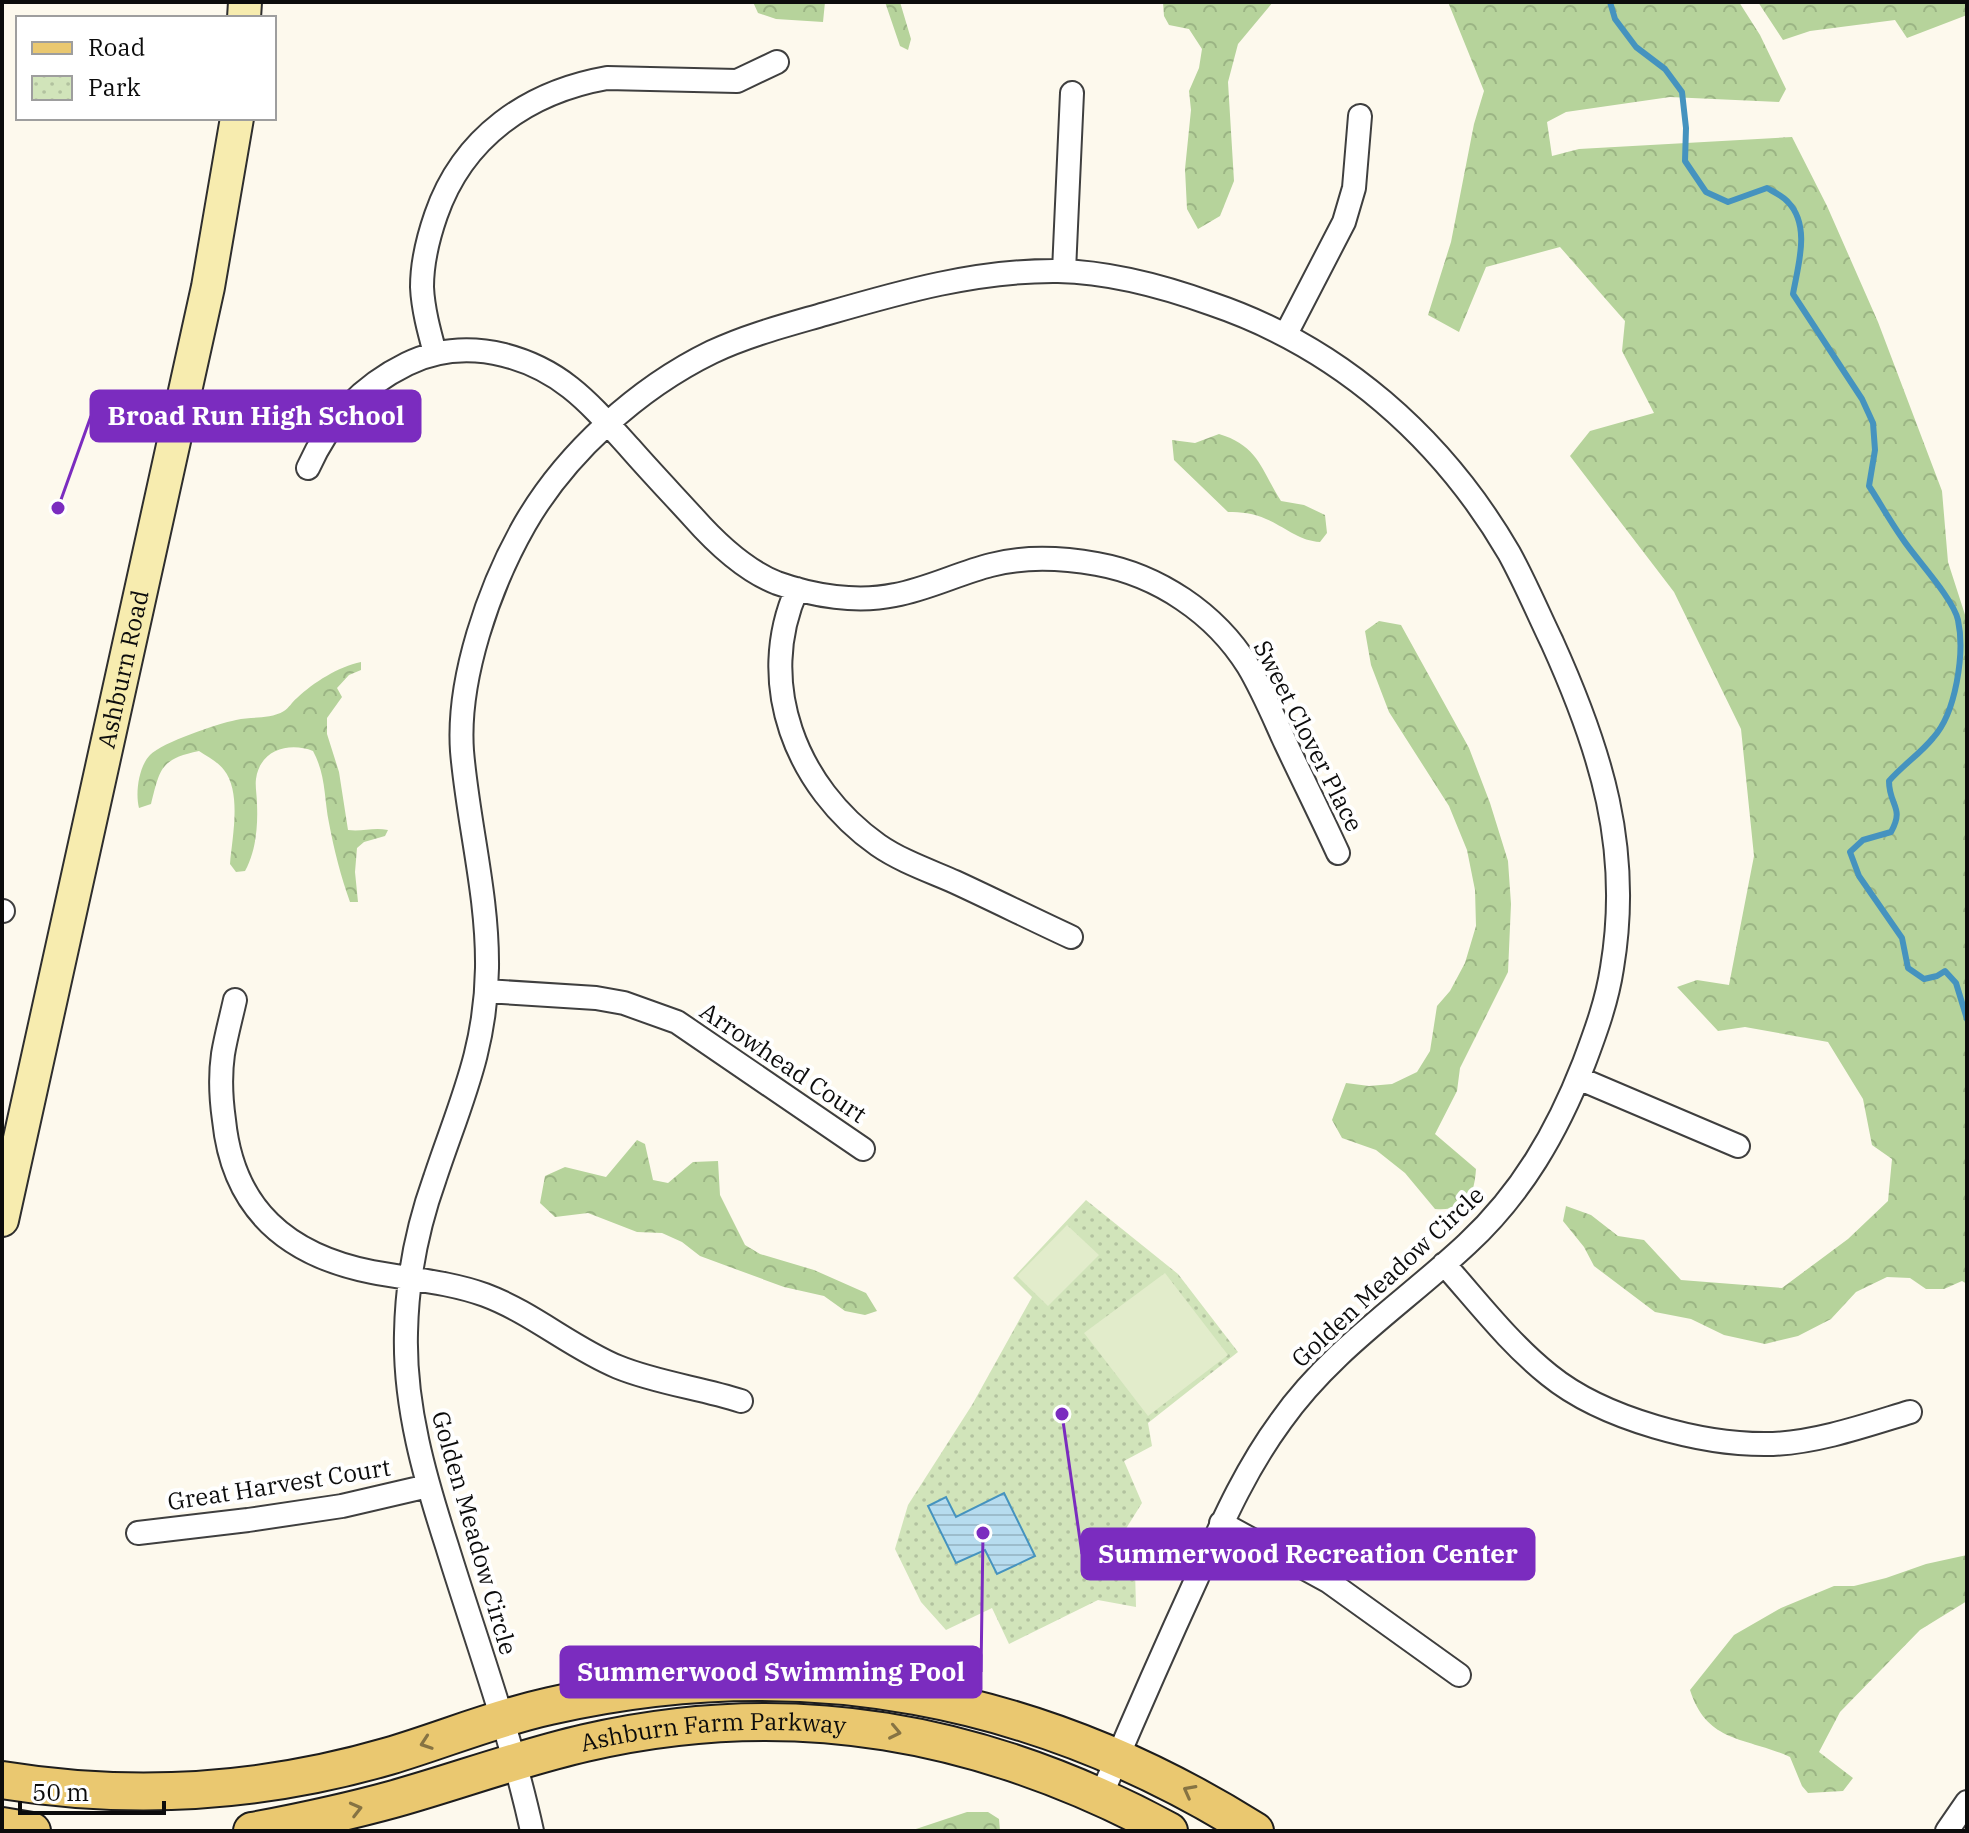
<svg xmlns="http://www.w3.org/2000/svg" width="1969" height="1833" viewBox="0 0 1969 1833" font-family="'IBM Plex Serif',serif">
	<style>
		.forest { fill: url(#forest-crowns) }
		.park { fill: url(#park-dots) }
		.pitch { fill: #e2eccb }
		.water { fill: url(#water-rules); stroke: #4593bf; stroke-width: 2 }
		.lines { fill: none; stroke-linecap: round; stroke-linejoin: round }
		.stream { stroke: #4593bf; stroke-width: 6 }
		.street-casing { stroke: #3f3f3f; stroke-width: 26 }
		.secondary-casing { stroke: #2e2e2e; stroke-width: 36 }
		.primary-casing { stroke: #1d1d1d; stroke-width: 40 }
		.street { stroke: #fff; stroke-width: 22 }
		.secondary { stroke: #f7ecaf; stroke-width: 32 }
		.primary { stroke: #eac870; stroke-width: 36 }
		.oneway { stroke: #867343 }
		.labels { text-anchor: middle; stroke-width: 8; stroke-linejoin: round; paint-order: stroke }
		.street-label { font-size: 24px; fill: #0c0c0c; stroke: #fff }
		.leader { fill: none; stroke: #7b2cbf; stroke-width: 3 }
		.callout-dot { fill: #7b2cbf; stroke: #fff; stroke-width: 3 }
		.callout { fill: #7b2cbf; stroke: #7b2cbf; stroke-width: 3 }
		.callout-label { font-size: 26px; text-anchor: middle; font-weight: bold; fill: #fff }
	</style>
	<defs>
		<pattern id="forest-crowns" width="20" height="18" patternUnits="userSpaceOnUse" patternTransform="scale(2)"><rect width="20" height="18" fill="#b6d39b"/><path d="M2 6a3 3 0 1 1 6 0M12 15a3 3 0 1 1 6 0" fill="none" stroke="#9bb484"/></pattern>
		<pattern id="park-dots" width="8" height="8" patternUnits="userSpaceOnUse" patternTransform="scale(2)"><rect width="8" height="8" fill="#d1e4ba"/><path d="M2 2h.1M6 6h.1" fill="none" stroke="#b2c29f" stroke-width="1.8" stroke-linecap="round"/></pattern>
		<pattern id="water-rules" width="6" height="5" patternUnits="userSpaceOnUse" patternTransform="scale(2)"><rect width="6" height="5" fill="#b7dcef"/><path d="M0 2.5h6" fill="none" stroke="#9cbccc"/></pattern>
	</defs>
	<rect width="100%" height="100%" fill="#fdf9ed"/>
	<path class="forest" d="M753,2H825L823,22L776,19L758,13Z
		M885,2H900L911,39L908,50L900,46Z
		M1163,2H1273L1238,44L1228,82L1234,181L1220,216L1198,229L1187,209L1185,169L1191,110L1189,91L1199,68L1202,49L1189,29L1169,25L1164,16Z
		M1448,2H1739L1760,35L1786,89L1779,102L1670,97L1566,112L1547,122L1552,156L1579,149L1792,137L1827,206L1878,322L1942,491L1948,562L1967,621V1284L1962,1281L1944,1289H1926L1910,1278L1887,1277L1856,1292L1831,1319L1798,1336L1765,1344L1724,1335L1691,1319L1655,1312L1594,1266L1584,1247L1563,1221L1566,1206L1591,1215L1618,1236L1644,1240L1681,1280L1782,1288L1848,1239L1888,1201L1892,1159L1872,1145L1863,1099L1828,1042L1745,1027L1718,1031L1677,987L1697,980L1729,985L1754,856L1741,729L1674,592L1570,456L1590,431L1654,413L1622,351L1625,321L1560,247L1486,267L1459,332L1428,315L1451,242L1474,124L1484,91Z
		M1758,2H1967V15L1907,38L1895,20L1810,31L1783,40Z
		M1219,434C1259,446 1261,470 1281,501L1304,505L1325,515L1327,533L1320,542C1299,541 1285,527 1266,519C1254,513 1241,512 1228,512L1174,460L1172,440L1195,443Z
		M1379,621L1401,625L1469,748L1490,803L1508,861L1511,904L1508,972L1460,1068L1457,1091L1435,1134L1476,1169C1474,1198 1466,1211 1435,1209L1405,1173L1376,1150L1342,1138L1332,1120L1346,1083L1369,1086L1392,1084L1417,1072L1430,1051L1437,1006L1450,991L1465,963L1476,926L1475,890L1467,850L1449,806L1389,712L1371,665L1365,631Z
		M361,662V670L349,675L337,688L342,697L327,718V734L339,772L348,830C362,832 373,827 388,830L385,836L364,842L357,848L355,872L358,902H350C341,877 334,850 329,823C324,798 326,775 313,751C290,742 260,749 256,779C255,786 257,796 257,804C258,826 256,851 245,871L236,872L230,864C232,838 242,793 224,770C218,762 208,757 199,751C160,759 160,769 151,804L139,808C135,793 139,766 150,755C163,742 217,724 236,720C252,716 269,720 284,711C289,708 292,702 297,698C314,682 338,667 361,662Z
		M637,1140L645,1144L653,1180L668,1183L693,1162L718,1161L720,1195L745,1245L760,1254L814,1270L866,1293L877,1311L865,1315L845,1311L824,1296L784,1287L700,1256L682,1242L662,1233L637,1232L588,1213L555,1217L540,1203L545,1176L565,1167L606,1177Z
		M1967,1555V1601L1920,1630L1840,1712L1819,1752L1853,1778L1843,1791L1808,1793L1802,1786L1790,1757C1747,1737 1707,1744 1690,1690L1734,1635L1781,1608L1834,1586H1854L1886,1578L1926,1564Z
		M967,1812H988L999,1819L1000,1831H910Z"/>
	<path class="park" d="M1086,1200L1178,1274L1238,1352L1148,1423L1152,1446L1124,1461L1142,1503L1122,1535L1135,1570L1136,1607L1098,1600L1009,1644L992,1608L946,1630L921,1602L895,1549L908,1505L972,1405L1032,1297L1013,1278Z"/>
	<path class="pitch" d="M1067,1225L1099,1255L1048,1306L1017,1276Z
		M1165,1273L1228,1355L1148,1416L1084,1333Z"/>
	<path class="water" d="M1004,1493L1035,1556L997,1574L985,1550L956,1563L928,1506L946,1497L956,1517Z"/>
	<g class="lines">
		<path class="stream" d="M1610,2L1615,19L1636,47L1665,69L1682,92L1686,128L1685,161L1706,192L1728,202L1767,188C1774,192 1783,196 1788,202C1811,226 1798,265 1793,294L1862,399L1873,423L1875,450L1869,486C1880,503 1890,521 1902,538C1915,558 1953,598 1958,620C1965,653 1956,713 1933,738C1920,754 1903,765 1889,781C1889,806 1905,807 1891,832L1863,840L1850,852L1859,876L1902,938L1908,968L1924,979L1937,976L1945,971L1956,983L1967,1019"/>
		<defs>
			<path id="street" d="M1064,271L1072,93
				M1286,334L1344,222L1354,188L1360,116
				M435,353C429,331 423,309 422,287C422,262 428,238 436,215C463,137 528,92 607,78L737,81L777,62
				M308,468C329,421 360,387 407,364C438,349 471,347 504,355C563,370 591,405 630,448C651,472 672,494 693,517C716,543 744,570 777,583C813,596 857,603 895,595C928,589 959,573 991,565C1025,556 1063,558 1097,564C1158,575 1215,613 1248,666C1263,691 1274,718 1286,744C1303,780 1321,816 1338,853
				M797,589C755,683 796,787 878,845C901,861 930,871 955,882C994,900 1032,919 1071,937
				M2,911H3
				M486,991L596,998L624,1003L677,1022L863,1149
				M235,1000C231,1018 226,1036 223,1054C220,1075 221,1099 224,1120C233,1209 287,1255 372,1272C409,1279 449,1282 485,1295C533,1313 572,1348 618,1367C657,1383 701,1388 741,1401
				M1578,1078L1738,1146
				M1444,1264C1478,1302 1509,1343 1549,1375C1603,1419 1704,1446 1773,1444C1819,1442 1867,1425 1910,1412
				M1221,1523L1328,1581L1459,1675
				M138,1533L248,1520L342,1506L428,1486
				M532,1831C511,1735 476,1640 447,1546C425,1478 404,1406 406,1333C407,1280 417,1228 435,1178C460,1103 486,1050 487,968C488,895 468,823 462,751C457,679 489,587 525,524C566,453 638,388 712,352C748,335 787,325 825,314C901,292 977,270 1058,271C1108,272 1165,287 1212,304C1339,347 1442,438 1509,553C1525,582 1538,613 1552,642C1601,750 1632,849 1612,968C1607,1001 1596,1031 1584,1063C1557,1132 1522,1193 1467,1244C1404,1303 1331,1350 1281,1421C1245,1470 1222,1523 1197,1578C1164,1650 1132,1723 1101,1796
				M1947,1831L1967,1802"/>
			<g id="secondary">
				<path d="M244,18L245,2"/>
				<path id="s1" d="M2,1220L208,287L237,118"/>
			</g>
			<g id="primary">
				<path d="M2,1780C132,1801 262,1793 389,1756C443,1740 495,1718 550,1706C801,1649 1039,1695 1255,1831"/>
				<path d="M2,1826L32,1831"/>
				<path id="s2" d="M252,1831C300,1822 347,1812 394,1799C458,1781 520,1758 585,1743C792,1695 984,1731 1169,1831"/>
			</g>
		</defs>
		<use href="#street" class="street-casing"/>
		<use href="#secondary" class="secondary-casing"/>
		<use href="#primary" class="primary-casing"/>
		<use href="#street" class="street"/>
		<use href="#secondary" class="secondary"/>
		<use href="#primary" class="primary"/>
	</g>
	<defs><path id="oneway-chevron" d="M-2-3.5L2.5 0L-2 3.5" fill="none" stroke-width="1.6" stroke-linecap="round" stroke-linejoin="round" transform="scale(2)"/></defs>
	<g class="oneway">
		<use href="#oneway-chevron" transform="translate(895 1732) rotate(12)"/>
		<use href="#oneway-chevron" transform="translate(426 1743) rotate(161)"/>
		<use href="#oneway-chevron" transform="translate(1189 1791) rotate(-152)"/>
		<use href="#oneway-chevron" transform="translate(356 1809) rotate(-14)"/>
	</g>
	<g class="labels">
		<g class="street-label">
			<text dy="8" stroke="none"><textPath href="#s1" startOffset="564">Ashburn Road</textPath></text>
			<text transform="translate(1308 736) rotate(63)" y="8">Sweet Clover Place</text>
			<text transform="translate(783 1063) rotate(34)" y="8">Arrowhead Court</text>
			<text transform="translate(1388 1277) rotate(-43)" y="8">Golden Meadow Circle</text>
			<text transform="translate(279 1485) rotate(-9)" y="8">Great Harvest Court</text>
			<text transform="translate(474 1533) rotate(74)" y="8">Golden Meadow Circle</text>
			<text dy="8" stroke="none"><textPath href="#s2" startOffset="474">Ashburn Farm Parkway</textPath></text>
		</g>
	</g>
	<path class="leader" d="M58 508L91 416M1062 1414L1082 1554M983 1533L981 1672"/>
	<g class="callout-dot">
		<circle cx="58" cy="508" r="8"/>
		<circle cx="1062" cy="1414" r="8"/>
		<circle cx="983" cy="1533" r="8"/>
	</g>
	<g class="callout">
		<rect x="91" y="391" width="329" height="50" rx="8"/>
		<rect x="1082" y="1529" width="452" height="50" rx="8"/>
		<rect x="561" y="1647" width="420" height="50" rx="8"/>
	</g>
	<g class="callout-label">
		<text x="256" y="425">Broad Run High School</text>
		<text x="1308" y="1563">Summerwood Recreation Center</text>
		<text x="771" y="1681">Summerwood Swimming Pool</text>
	</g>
	<rect width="1969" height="1833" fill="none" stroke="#0c0c0c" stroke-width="8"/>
	<rect x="16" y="16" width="260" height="104" fill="#ffffff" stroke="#9e9e9e" stroke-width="2"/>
	<rect x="32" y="42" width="40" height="12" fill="#eac870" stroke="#9e9e9e" stroke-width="2"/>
	<text x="88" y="56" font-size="24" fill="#0c0c0c">Road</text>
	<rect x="32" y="76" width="40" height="24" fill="url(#park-dots)" stroke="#9e9e9e" stroke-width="2"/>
	<text x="88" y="96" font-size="24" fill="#0c0c0c">Park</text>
	<path d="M20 1801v12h144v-12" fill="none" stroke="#0c0c0c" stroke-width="4"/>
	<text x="32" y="1801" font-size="24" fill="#0c0c0c" stroke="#ffffff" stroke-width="6" paint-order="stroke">50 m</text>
</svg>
